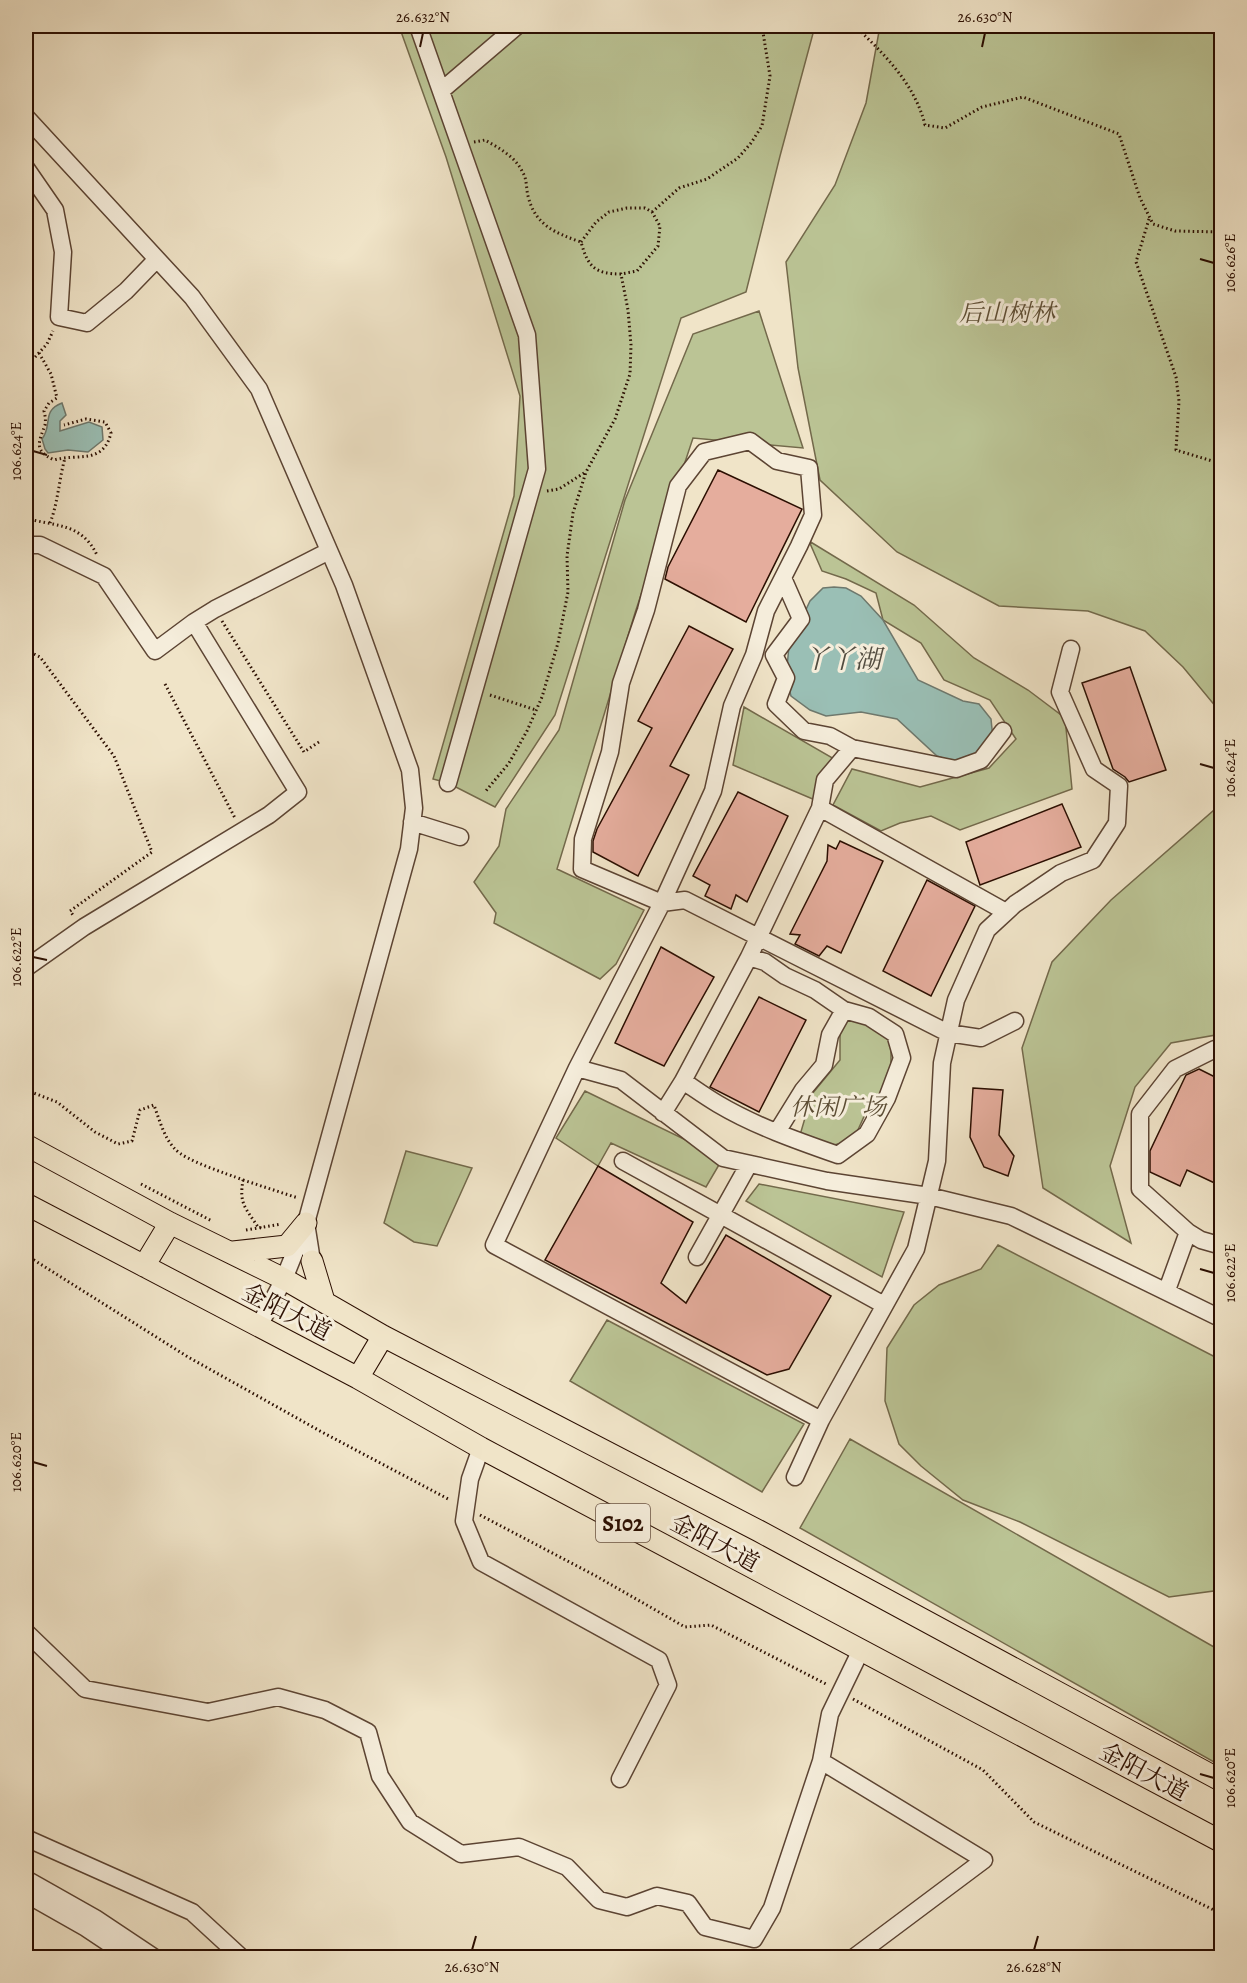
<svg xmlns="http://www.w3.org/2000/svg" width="1247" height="1983" viewBox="0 0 1247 1983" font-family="Alegreya,'Noto Serif SC',serif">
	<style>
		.green { fill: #bbc495; stroke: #73694b; stroke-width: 1.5 }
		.water { fill: #9abfb5; stroke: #6e786d; stroke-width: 1.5 }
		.building { fill: #e5ad9d; stroke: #2b0e01; stroke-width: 1.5 }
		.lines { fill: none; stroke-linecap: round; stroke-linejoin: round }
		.minor-casing { stroke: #5c4433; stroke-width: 19 }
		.major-casing { stroke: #2b0e01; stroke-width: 23 }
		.path { stroke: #2b0e01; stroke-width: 3; stroke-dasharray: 1.5 3; stroke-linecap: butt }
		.minor { stroke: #f5eddb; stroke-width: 16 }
		.major { stroke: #f0e4c8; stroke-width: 21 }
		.ticks { fill: none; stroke: #2b0e01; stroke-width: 2 }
		.labels { text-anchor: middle; stroke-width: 6; stroke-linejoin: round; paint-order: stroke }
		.shield { fill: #f5eddb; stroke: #685142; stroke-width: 1.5 }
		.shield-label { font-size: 22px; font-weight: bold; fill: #2b0e01 }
		.park-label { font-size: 24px; font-style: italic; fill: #5d4e35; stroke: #f5eddb }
		.street-label { font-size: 24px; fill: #2b0e01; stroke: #f5eddb }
		.water-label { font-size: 26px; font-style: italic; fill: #524c40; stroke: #f5eddb }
		.neatline { fill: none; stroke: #2b0e01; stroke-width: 2 }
		.ticks-label { font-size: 15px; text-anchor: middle; fill: #2b0e01 }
	</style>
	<rect width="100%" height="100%" fill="#f0e4c8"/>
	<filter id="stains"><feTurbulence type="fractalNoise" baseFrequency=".00333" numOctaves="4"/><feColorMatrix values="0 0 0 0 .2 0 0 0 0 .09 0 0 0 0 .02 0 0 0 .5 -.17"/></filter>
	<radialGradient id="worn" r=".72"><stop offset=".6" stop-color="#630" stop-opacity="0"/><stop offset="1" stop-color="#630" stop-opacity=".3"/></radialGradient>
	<path class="green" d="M399,26H815L780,156L746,292L681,318L555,715L495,807L448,783L433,779L514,496L520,396L446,157Z
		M880,26H1221V713L1183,667L1145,631L1088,611L999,606L897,552L820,480L798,368L786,262L835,185L866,103Z
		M759,311L803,448L693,438L635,613L557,869L644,910L616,964L600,979L494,923L496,913L474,882L499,846L506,809L559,730L625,500L693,334Z
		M809,541L914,605L974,658L1028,690L1065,718L1072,789L960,830L931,816L900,823L881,831L833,805L852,769L920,787L989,768L1016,739L990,700L944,680L921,643L883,620L876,593L846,579L822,571Z
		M744,707L836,760L815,800L733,765Z
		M1221,804V1034L1171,1043L1135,1087L1110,1166L1131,1243L1043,1188L1022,1048L1052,962L1111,900Z
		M840,1020H859L878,1025L891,1044V1068L882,1090L867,1110L857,1132L842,1143L826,1147L800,1135L812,1094L840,1060Z
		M585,1091L723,1158L706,1187L611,1143L598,1166L556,1138Z
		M406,1151L472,1168L437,1246L414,1242L384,1223Z
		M759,1184L904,1212L882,1277L746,1201Z
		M998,1245L1221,1360V1590L1169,1597L1020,1522L963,1500L921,1466L899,1444L885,1401L887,1348L914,1305L939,1285L981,1269Z
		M607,1320L804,1424L762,1492L570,1381Z
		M850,1439L1221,1651V1766L800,1528Z"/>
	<path class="water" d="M62,403L66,415L60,421V431L89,422L102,427L103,440L88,452L68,450L48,453L45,449L42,439C53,425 41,411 62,403Z
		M834,587L846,588L861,596L883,620L918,680L963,701L979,704L991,719L993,739L981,754L955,762L937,756L897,719L861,712L826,716L810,710L791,696L786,678L789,646L810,601L823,588Z"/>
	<path class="building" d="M718,470L802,509L746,622L665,579L668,567Z
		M689,626L733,649L670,766L689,775L638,876L593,852V841L597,829L652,728L638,721Z
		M1130,667L1166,770L1129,782L1125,777L1113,769L1082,683Z
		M738,792L788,816L747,902L736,895L731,909L705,896L710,885L693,876Z
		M1062,804L1081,847L980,885L966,842Z
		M840,841L883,861L841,953L827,946L819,956L795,944L800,935L790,934L827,861L828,845L836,849Z
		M927,880L975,906L931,996L883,971Z
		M661,947L714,977L664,1066L615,1043Z
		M759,997L806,1020L759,1112L710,1087Z
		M1199,1069L1221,1080V1186L1187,1170L1180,1186L1150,1172V1151L1186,1075Z
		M973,1088L1003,1090L999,1135L1014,1156L1008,1176L984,1167L970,1137Z
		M598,1166L693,1222L661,1283L686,1303L726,1235L831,1296L789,1369L767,1375L545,1260Z"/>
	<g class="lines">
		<defs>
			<path id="minor" d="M418,26L527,335L537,469L448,783
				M441,91L517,26
				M26,117L192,297L259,389L344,585L410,770L414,808L409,849L306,1223L312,1261
				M26,168L55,210L63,252L59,317L87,323L126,291L157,259
				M26,545H40L104,576L155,651L194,622L215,609L329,551
				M852,748L956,769L981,760L1003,731
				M820,808L1006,912
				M412,822L460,837
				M26,968L84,927L269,815L298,792L194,622
				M1222,1049H1215L1175,1069L1140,1114V1189L1188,1232L1201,1240L1222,1246
				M577,1068L621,1080L723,1158L827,1181L929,1196L1011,1216L1222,1319
				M683,1081L749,957
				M663,1113L683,1081C695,1089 706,1097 718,1104C755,1126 798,1141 838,1155L867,1134L887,1098L902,1058L895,1034L869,1017L844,1010L815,990L785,976L765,962L749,957L820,808L825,780L852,748L830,736L804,731L776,704L786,678L774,655L801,619L783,578
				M777,1132L803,1090L824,1065L830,1035L844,1010
				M623,1161L884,1305
				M697,1257L749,1164
				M1167,1290L1188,1232
				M259,1326L284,1279L303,1232
				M821,1420L494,1245L577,1068L662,903L713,791L732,706L754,655L766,611L799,546L813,515L809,468L777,461L750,441L704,452L678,486L646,610L621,683L610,752L583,839L582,869L662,903L685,900L948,1033L981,1038L1015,1021
				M481,1448L470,1479L464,1521L481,1562L659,1660L668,1685L620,1779
				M795,1477L821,1420L916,1249L937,1161L942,1063L956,1000L987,930L1015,904L1061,873L1093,860L1117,823L1119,786L1094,769L1060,692L1071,649
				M26,1632L85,1689L208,1712L278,1697L325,1710L368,1732L380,1776L410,1822L461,1854L519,1847L567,1867L599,1900L627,1907L657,1896L688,1903L705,1927L754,1939L772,1908L821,1761
				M26,1838L192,1912L242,1958
				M26,1879L95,1918L155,1958
				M26,1894L86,1928L131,1958
				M853,1958L984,1860L821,1761L830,1714L861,1650"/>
			<path id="major" d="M26,1145L170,1223L284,1279L383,1336L759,1531L1222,1781
				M26,1204L358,1378L481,1448L1222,1842
				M233,1252L287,1246L306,1223
				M312,1261L324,1301
				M144,1266L170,1223
				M358,1378L383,1336"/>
		</defs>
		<use href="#minor" class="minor-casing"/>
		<use href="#major" class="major-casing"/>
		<path class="path" d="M855,26C884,54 915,84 925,125L945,128L982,107L1023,97L1119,134L1140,198L1153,224L1175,231L1222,232
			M474,142L485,140C499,148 516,157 523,173C527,179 526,188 528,196C535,225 555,233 581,242C588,267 595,274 621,274L628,310L631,345L630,374L615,419L586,472L573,513L567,556L568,592L558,643L542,697L527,731L509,763L485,792
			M652,212L679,188L707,179L738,158L751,143L762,126L770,76L762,26
			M1149,219L1136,262L1176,377L1179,401L1176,450L1222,464
			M581,242L596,222L609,212L627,208H645L652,212L660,226L658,246L637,271L621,274
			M39,353L51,374L57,398L49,403L44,411C45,415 46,420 45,425C39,442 33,450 54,460C78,453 103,465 111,433L105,422L86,419L64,425
			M26,367L47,344L53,331
			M547,491L559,489L584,473
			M26,518C55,527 81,522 97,555
			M50,523C58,503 59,479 65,458
			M222,621L304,752L319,742
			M26,650L40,657L114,756L152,852L70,911L73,915
			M165,684L235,818
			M490,695L536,710
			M26,1090L57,1102L95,1132L118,1144L132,1141L140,1110L154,1105C159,1119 164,1137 174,1148C185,1161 226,1173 243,1180C239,1204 245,1207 258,1227L264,1229
			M243,1180L298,1198
			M141,1184L212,1221
			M246,1230L281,1224
			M26,1255L188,1357L320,1431L450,1500
			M480,1515L596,1576L685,1627L711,1625L826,1684
			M853,1699L983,1770L1034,1822L1222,1914"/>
		<use href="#minor" class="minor"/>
		<use href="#major" class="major"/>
	</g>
	<path class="ticks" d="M420,47L423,33M982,47L985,33M1200,259L1214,263M33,451L47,455M1200,764L1214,768M33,957L47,960M1200,1269L1214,1273M33,1462L47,1466M1200,1774L1214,1778M472,1950L476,1936M1034,1950L1038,1936"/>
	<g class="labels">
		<rect class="shield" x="596" y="1504" width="54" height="38" rx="4.5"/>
		<g class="shield-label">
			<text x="623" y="1531">S102</text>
		</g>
		<g class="park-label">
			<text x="1007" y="321">后山树林</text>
			<text x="838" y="1115">休闲广场</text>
		</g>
		<g class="street-label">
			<text transform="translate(287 1312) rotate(27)" y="8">金阳大道</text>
			<text transform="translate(715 1543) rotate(28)" y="8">金阳大道</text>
			<text transform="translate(1144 1772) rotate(28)" y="8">金阳大道</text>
		</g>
		<g class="water-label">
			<text x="842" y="668">丫丫湖</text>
		</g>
	</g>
	<rect width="1247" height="1983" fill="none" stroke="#f0e4c8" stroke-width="66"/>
	<rect x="33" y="33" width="1181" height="1917" class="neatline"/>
	<g class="ticks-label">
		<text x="423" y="22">26.632°N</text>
		<text x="985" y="22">26.630°N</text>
		<text transform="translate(1230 263) rotate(-90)" y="5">106.626°E</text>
		<text transform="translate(16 451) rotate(-90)" y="5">106.624°E</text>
		<text transform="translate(1230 768) rotate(-90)" y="5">106.624°E</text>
		<text transform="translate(16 957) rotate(-90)" y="5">106.622°E</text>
		<text transform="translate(1230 1273) rotate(-90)" y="5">106.622°E</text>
		<text transform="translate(16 1462) rotate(-90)" y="5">106.620°E</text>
		<text transform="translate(1230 1778) rotate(-90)" y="5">106.620°E</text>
		<text x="472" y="1972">26.630°N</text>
		<text x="1034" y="1972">26.628°N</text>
	</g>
	<rect width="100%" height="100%" filter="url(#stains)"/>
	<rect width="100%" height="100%" fill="url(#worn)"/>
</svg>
